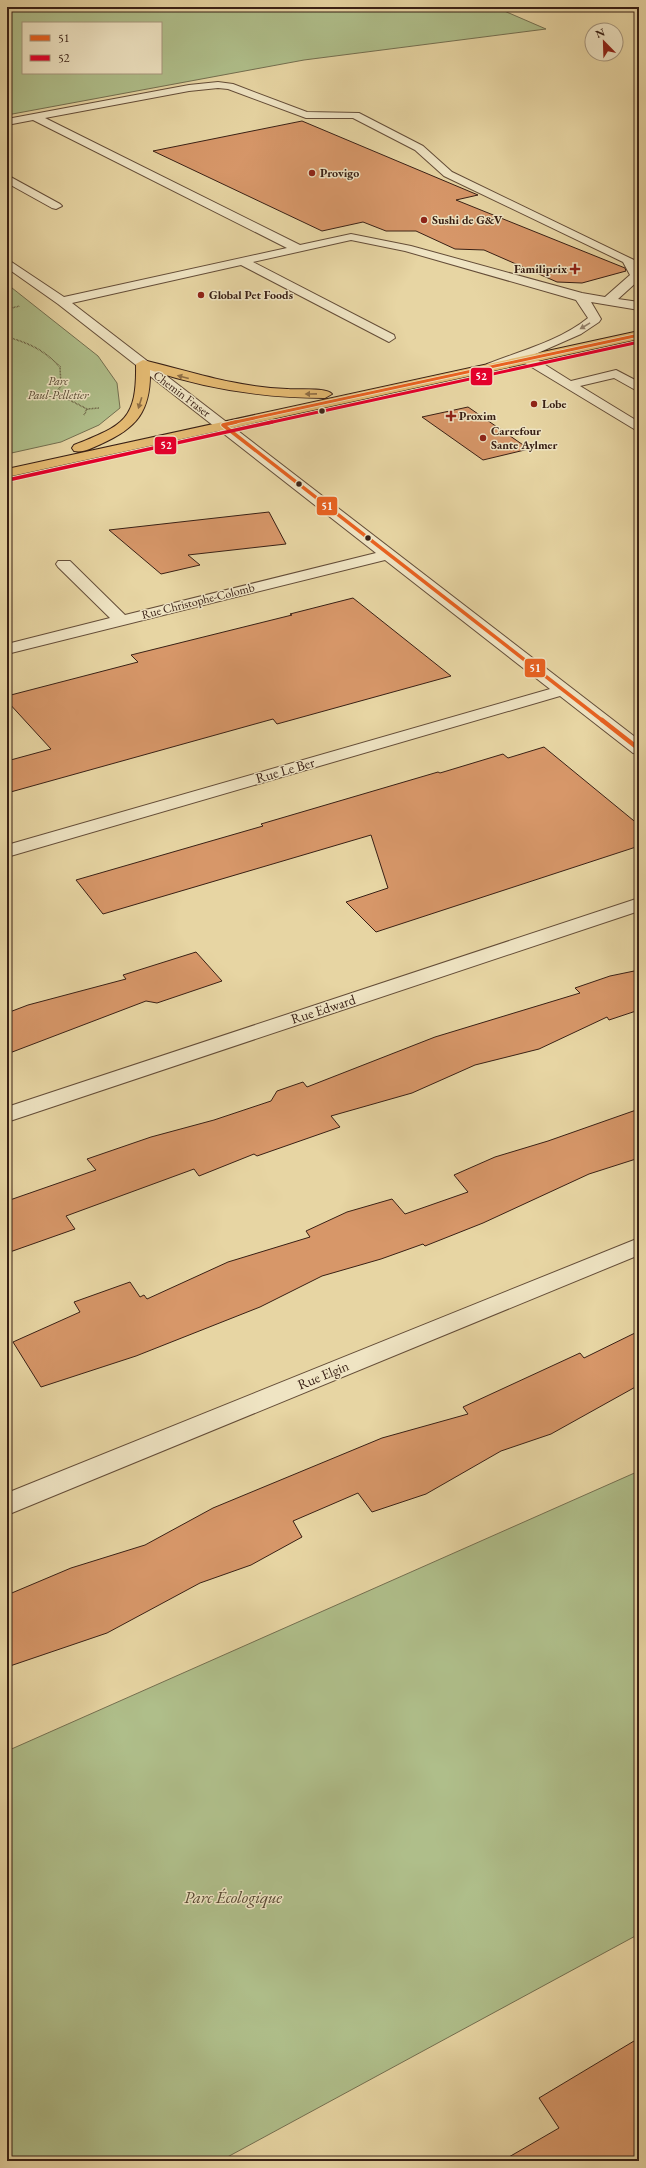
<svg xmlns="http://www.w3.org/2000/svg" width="646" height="2168" viewBox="0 0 646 2168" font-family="'EB Garamond',serif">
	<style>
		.green { fill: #afbe8a; stroke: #746f50; fill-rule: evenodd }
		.building { fill: #d79769; stroke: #392015 }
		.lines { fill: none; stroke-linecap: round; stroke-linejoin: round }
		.minor-casing { stroke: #644d38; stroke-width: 2 }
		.major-casing { stroke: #392015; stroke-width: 2 }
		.path { stroke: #392015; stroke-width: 1.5; stroke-dasharray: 0.5 1; stroke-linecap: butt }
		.minor { fill: #efe4c3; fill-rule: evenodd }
		.major { fill: #e4ba72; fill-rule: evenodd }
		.bus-1-far2-casing { stroke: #efe4c3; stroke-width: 4.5 }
		.bus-1-far1-casing { stroke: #efe4c3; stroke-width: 5.5 }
		.bus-1-casing { stroke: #efe4c3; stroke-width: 7 }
		.bus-2-far1-casing { stroke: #efe4c3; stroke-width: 4.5 }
		.bus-2-casing { stroke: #efe4c3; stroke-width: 5.5 }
		.bus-1-far2 { stroke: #e96221; stroke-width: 3 }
		.bus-1-far1 { stroke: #e96221; stroke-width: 3.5 }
		.bus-1 { stroke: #e96221; stroke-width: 4.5 }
		.bus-2-far1 { stroke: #e4002b; stroke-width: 3 }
		.bus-2 { stroke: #e4002b; stroke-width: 3.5 }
		.oneway { fill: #94826c }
		.oneway2 { fill: #8e6d44 }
		.poi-dot { fill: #8f2418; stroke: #efe4c3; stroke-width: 1.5 }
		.bus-dot { fill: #392015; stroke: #efe4c3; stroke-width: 1.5 }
		.labels { text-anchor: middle; stroke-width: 3; stroke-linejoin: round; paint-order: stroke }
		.far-poi-label { font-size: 12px; font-weight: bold; fill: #392015; stroke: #efe4c3; text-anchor: start }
		.far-park-label { font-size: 12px; font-style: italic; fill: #564832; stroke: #efe4c3 }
		.far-street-label { font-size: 12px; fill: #392015; stroke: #efe4c3 }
		.street-label { font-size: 14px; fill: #392015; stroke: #efe4c3 }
		.near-park-label { font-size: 17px; font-style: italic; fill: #564832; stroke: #efe4c3 }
		.line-badge { stroke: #efe4c3; stroke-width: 1.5 }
		.badge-label { font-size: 11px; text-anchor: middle; font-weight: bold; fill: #fff }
	</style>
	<rect width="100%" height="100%" fill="#e7d5a3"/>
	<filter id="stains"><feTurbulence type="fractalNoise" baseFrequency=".005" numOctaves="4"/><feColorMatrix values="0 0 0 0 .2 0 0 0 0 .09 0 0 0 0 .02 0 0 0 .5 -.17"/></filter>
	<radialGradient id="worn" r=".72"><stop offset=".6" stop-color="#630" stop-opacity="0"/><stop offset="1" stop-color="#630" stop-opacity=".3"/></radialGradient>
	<path class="green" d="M7,7H495L546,29L304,60L7,115ZM23,23H161V73H23Z
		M7,284L98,356L117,383L120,408L99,425L61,442L7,454Z
		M639,1471V1934L220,2161H7V1751Z"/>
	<path class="building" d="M302,121L478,195L456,200L625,268L626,271L582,283L557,282L484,250L455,249L416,231H386L363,222L322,231L153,151Z
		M468,407L529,449L483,460L422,417Z
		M269,512L286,544L188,555L200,565L161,574L109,530Z
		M353,598L451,676L277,724L273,719L7,793V761L51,749L7,701V696L138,662L131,655L292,615L290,614Z
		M544,747L639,825V846L376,932L346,902L388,888L371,835L103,914L76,880L263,826L261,824L438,772L440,773L503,754L508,758Z
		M196,952L222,981L157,1003L146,1001L7,1054V1013L28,1005L126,979L123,975Z
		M639,970V1010L609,1020L607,1017L539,1049L475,1065L412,1093L331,1116L340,1127L257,1156L254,1154L199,1176L194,1169L66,1216L75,1229L7,1253V1201L96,1170L87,1159L151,1137L214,1120L271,1101L277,1091L303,1082L307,1087L435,1037L580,993L575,988L610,976Z
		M639,1109V1158L589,1174L483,1223L425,1246L423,1244L381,1259L322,1276L260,1307L136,1356L41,1387L13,1342L80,1312L74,1302L130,1282L140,1297L144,1295L147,1299L228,1262L310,1237L306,1231L347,1212L392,1199L405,1214L468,1192L454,1175L495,1157L548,1141Z
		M639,1331V1385L551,1434L501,1451L426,1494L372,1512L358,1493L293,1521L302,1537L251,1565L200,1583L107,1633L7,1667V1595L71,1568L145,1545L213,1508L382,1438L468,1414L463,1407L580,1353L584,1358Z
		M639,2038V2161H502L559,2128L539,2098Z"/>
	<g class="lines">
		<defs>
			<path id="minor" d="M218,82L233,84L307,112L359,113L423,146L452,172L634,260L639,270V280L618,299L639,302V310L591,302L601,319L599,322L581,334L531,356L571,381L616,370L639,382V392L614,378L580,386L639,422V432L520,360L492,371L485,367L487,364C520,351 560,341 588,318L576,300L405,251L351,240L253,262L394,335L395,338L389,342L241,265L72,303L639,740V754L633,753L560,696L7,857V845L550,689L385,560L7,654V644L110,618L58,567L56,564L58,561H70L125,615L376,553L58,304L7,268V259L64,297L287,248L33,120L7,125V119L189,85ZM218,88L228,89L306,118H353L415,150L444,176L623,262L630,275L605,297L582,293L411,246L351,234L300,245L45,118L189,91Z
				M7,175L60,204L62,206L56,209L52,208L7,183Z
				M639,898V911L7,1122V1107Z
				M639,1238V1255L7,1515V1493Z"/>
			<path id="major" d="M639,331V339L7,477V469Z
				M143,360C193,372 235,387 287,389C297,390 327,387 332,394L325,398C265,398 207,389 150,370C151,411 137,428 101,444C92,448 83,453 74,451L72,448L74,445C124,425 137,420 136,364Z"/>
		</defs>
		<use href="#minor" class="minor-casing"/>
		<use href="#major" class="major-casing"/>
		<path class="path" d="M7,309L20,306
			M7,337C29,343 44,350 60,367L61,386L56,393L87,409
			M84,415L87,409L99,408"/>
		<use href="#minor" class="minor"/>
		<use href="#major" class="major"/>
		<defs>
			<path id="bus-1-far2" d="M231,423L639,335"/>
			<path id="bus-1-far1" d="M223,425L603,721
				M223,425L236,422"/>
			<path id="bus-1" d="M602,720L639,749"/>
			<path id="bus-2-far1" d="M268,423L639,342"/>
			<path id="bus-2" d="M8,480L272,422"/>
		</defs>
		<use href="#bus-1-far2" class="bus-1-far2-casing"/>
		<use href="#bus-1-far1" class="bus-1-far1-casing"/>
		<use href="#bus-1" class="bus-1-casing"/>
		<use href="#bus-2-far1" class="bus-2-far1-casing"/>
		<use href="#bus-2" class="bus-2-casing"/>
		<use href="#bus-1-far2" class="bus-1-far2"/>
		<use href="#bus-1-far1" class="bus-1-far1"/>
		<use href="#bus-1" class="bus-1"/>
		<use href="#bus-2-far1" class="bus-2-far1"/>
		<use href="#bus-2" class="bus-2"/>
	</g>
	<defs><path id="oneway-solid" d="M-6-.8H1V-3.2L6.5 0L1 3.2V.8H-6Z"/></defs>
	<use class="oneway" href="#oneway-solid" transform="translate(585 326) rotate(149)"/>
	<g class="oneway2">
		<use href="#oneway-solid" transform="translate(183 377) rotate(-165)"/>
		<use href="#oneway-solid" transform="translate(311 394) rotate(179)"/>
		<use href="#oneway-solid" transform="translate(140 403) rotate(107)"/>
	</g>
	<g class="poi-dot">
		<circle cx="312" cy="173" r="4"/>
		<circle cx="424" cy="220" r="4"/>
		<path d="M573 263h4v4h4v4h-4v4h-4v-4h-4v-4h4z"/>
		<circle cx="201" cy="295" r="4"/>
		<circle cx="534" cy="404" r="4"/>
		<path d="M449 410h4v4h4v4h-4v4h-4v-4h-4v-4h4z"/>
		<circle cx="483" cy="438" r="4"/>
	</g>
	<g class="bus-dot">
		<circle cx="322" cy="411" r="3.5"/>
		<circle cx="299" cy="484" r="3.5"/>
		<circle cx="368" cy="538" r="3.5"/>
	</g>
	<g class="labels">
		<g class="far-poi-label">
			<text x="320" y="177">Provigo</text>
			<text x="432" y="224">Sushi de G&amp;V</text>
			<text x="567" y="273" text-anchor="end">Familiprix</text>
			<text x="209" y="299">Global Pet Foods</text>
			<text x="542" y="408">Lobe</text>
			<text x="459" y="420">Proxim</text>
			<text x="491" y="435">Carrefour<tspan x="491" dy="14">Sante Aylmer</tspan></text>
		</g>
		<g class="far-park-label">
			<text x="58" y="385">Parc<tspan x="58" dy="14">Paul-Pelletier</tspan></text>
		</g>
		<g class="far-street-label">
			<text transform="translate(182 394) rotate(37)" y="4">Chemin Fraser</text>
			<text transform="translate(198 601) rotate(-14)" y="4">Rue Christophe-Colomb</text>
		</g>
		<g class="street-label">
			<text transform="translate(285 770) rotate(-16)" y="5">Rue Le Ber</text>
			<text transform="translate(323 1009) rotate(-18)" y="5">Rue Edward</text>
			<text transform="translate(323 1375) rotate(-22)" y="5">Rue Elgin</text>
		</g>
		<g class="near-park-label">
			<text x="233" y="1903">Parc Écologique</text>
		</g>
	</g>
	<g class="line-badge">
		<rect x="470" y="367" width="23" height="19" rx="4" fill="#e4002b"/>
		<rect x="154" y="436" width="23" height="19" rx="4" fill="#e4002b"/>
		<rect x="316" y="496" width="22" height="20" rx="4" fill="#e96221"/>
		<rect x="524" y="658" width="22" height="20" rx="4" fill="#e96221"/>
	</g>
	<g class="badge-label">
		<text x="481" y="380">52</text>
		<text x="166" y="449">52</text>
		<text x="327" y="510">51</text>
		<text x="535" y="672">51</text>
	</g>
	<rect width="646" height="2168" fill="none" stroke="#e7d5a3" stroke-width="24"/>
	<rect x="8" y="8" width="630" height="2152" fill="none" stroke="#392015" stroke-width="2"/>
	<rect x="12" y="12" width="622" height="2144" fill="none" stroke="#392015"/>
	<rect x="22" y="22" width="140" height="52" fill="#efe4c3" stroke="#a6967d"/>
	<rect x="30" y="35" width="20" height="6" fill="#e96221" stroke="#a6967d"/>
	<text x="58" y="42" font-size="12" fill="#392015">51</text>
	<rect x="30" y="55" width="20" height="6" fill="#e4002b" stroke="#a6967d"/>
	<text x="58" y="62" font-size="12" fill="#392015">52</text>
	<g transform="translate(604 42) rotate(337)"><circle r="19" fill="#efe4c3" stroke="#a6967d"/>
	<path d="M0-3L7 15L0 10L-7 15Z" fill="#8f2418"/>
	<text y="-6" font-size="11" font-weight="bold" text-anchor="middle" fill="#392015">N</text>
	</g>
	<rect width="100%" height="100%" filter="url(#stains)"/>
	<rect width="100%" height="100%" fill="url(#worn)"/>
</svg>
